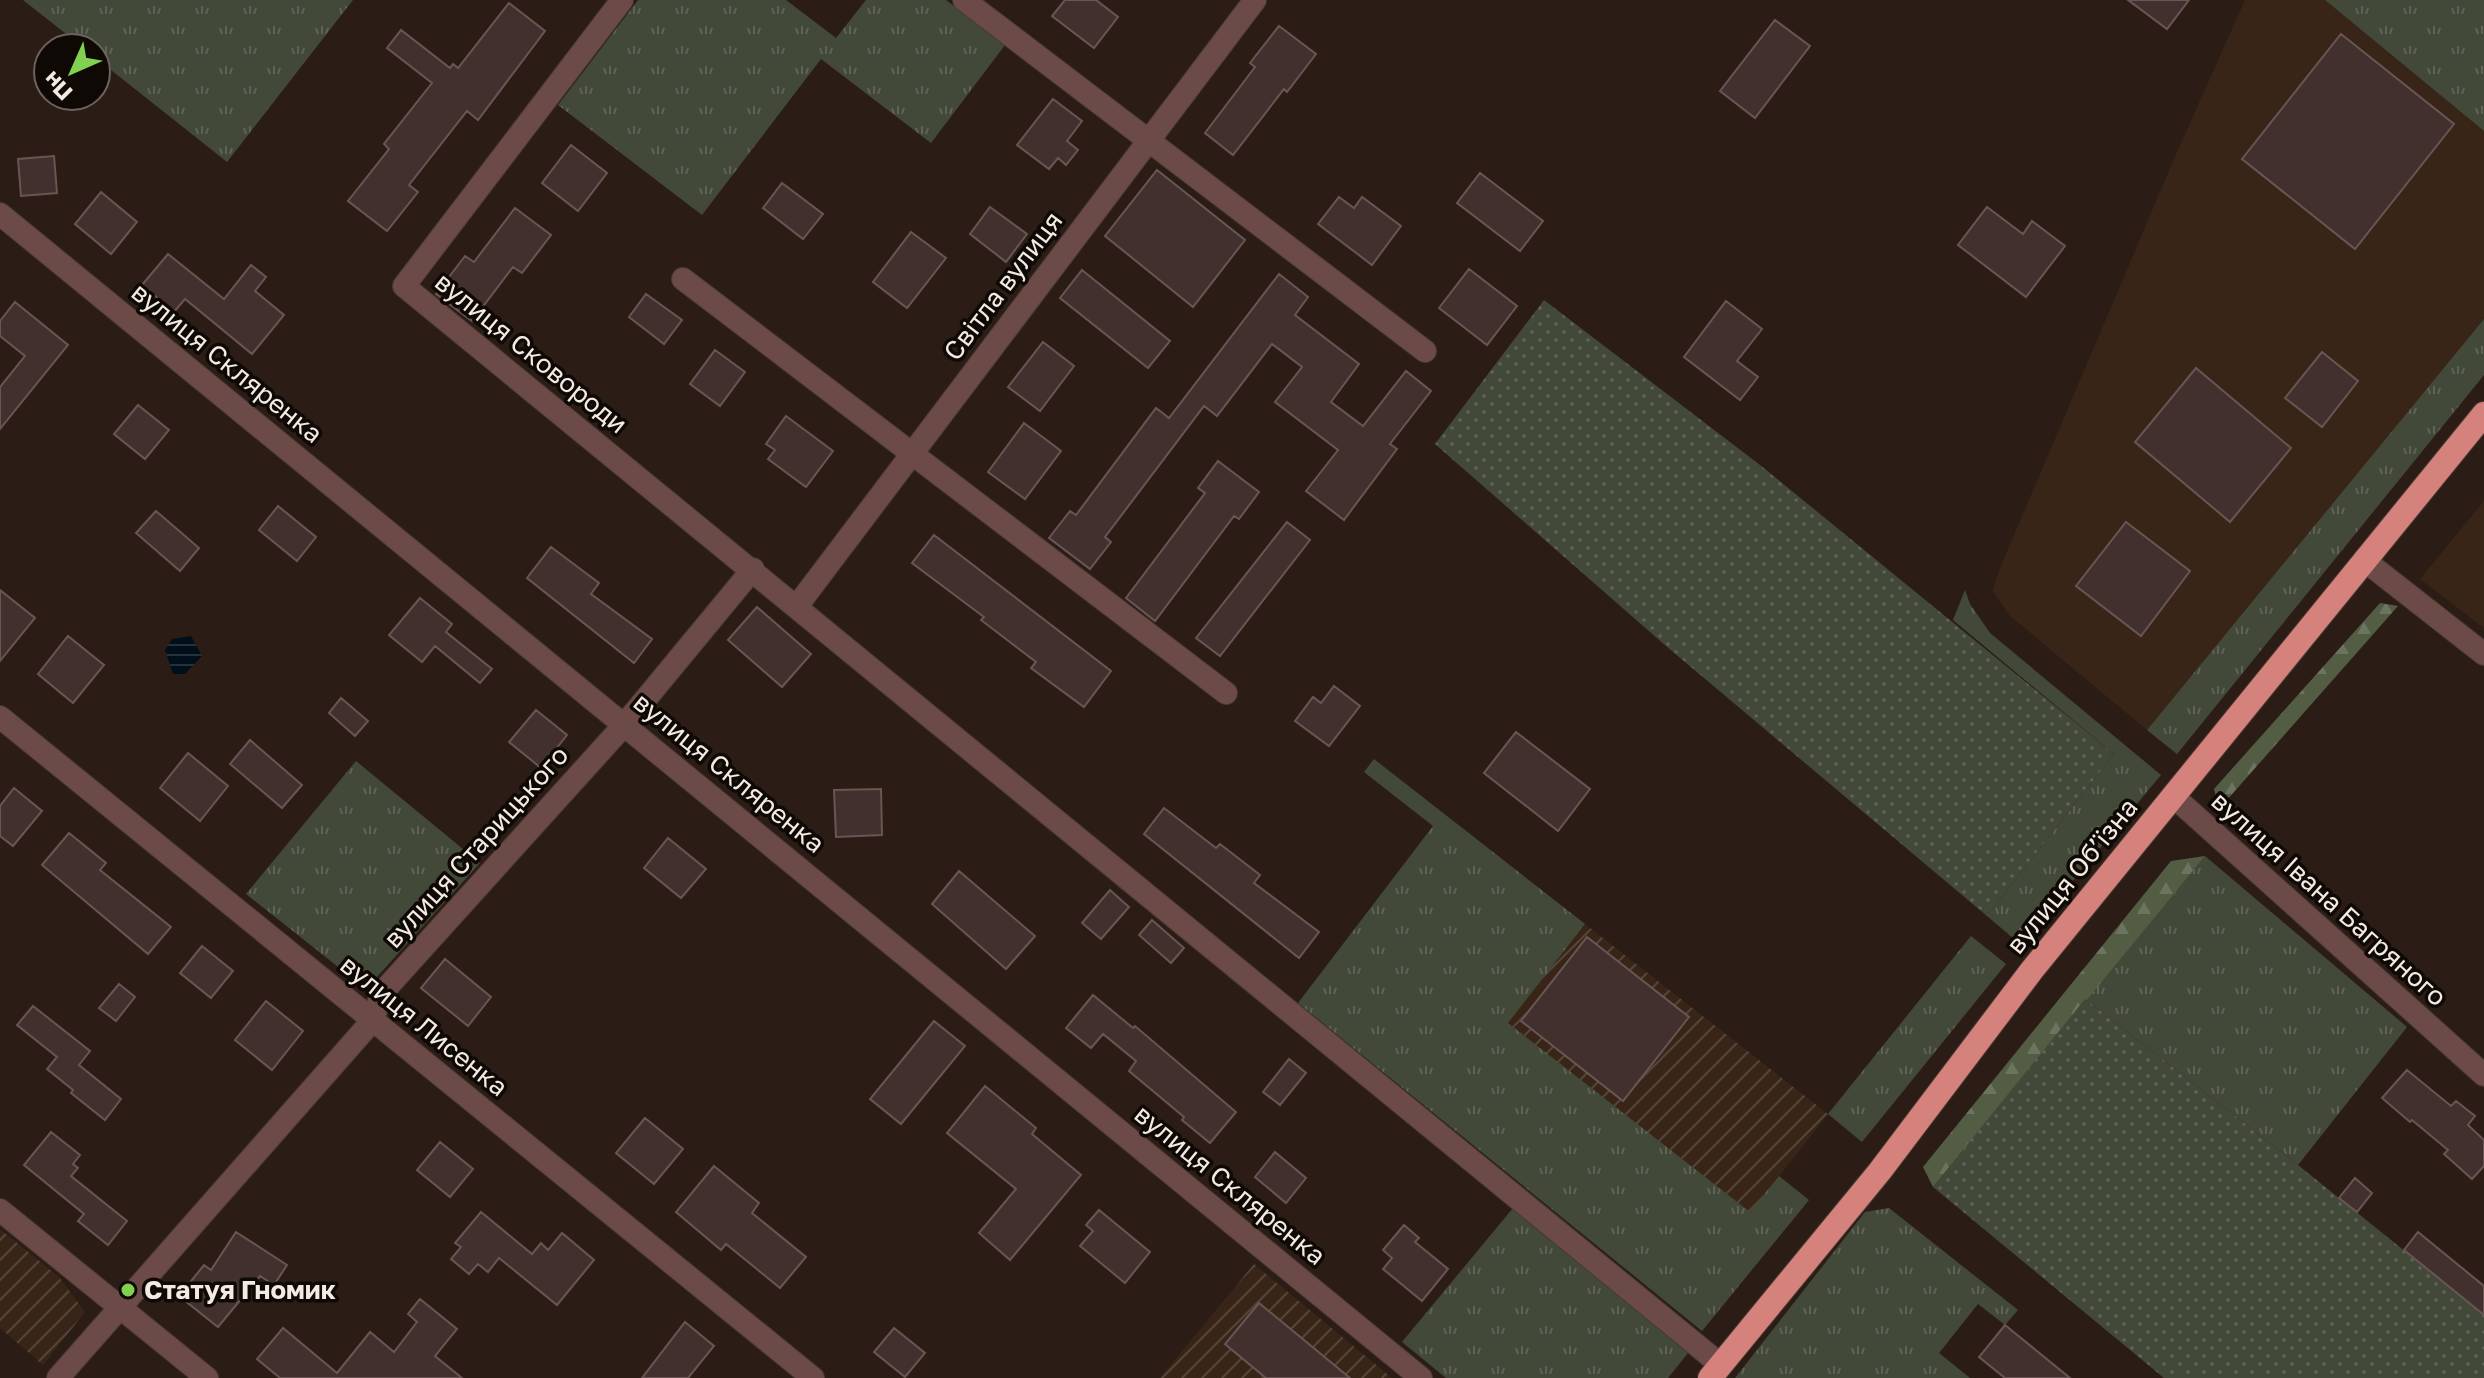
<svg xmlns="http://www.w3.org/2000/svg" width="2484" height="1378" viewBox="0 0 2484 1378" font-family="'Golos Text',sans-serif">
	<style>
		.built { fill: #382518 }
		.industrial { fill: url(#industrial-furrows) }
		.grass { fill: url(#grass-tufts) }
		.forest { fill: url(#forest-firs) }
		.garden { fill: url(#garden-dots) }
		.water { fill: url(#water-rules) }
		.building { fill: #42302e; stroke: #695654; stroke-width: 2 }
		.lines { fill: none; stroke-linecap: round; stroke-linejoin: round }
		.street-casing { stroke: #473a32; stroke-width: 24 }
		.highway-casing { stroke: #473a32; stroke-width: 26 }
		.street { stroke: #6c4a48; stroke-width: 22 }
		.highway { stroke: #d5827c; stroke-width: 24 }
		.poi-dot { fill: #81d050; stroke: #0f0906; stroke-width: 3 }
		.labels { text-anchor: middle; stroke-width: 7; stroke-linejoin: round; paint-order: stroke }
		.street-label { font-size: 26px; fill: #f3eae4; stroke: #0f0906 }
		.poi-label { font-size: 26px; font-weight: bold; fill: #f3eae4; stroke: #0f0906; text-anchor: start }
	</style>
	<defs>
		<pattern id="industrial-furrows" width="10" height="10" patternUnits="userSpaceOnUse" patternTransform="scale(2)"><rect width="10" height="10" fill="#382518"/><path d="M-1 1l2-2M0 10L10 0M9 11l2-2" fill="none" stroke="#554539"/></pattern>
		<pattern id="grass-tufts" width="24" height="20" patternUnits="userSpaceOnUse" patternTransform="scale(2)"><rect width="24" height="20" fill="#424939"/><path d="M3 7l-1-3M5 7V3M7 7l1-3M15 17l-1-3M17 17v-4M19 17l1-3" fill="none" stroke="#5e6356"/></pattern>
		<pattern id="forest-firs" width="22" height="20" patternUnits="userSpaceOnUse" patternTransform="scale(2)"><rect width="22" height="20" fill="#525d43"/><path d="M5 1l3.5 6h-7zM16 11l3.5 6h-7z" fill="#6b745e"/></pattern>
		<pattern id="garden-dots" width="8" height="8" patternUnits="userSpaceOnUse" patternTransform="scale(2)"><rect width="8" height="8" fill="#424939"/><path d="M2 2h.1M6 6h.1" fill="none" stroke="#5e6356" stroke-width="1.8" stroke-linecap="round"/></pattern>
		<pattern id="water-rules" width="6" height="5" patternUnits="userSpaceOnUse" patternTransform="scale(2)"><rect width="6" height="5" fill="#000f19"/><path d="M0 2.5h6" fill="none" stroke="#26323a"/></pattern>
	</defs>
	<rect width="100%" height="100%" fill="#2b1d15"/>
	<path class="built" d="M2245,0H2325L2484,131V319L2147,730L2009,615L1993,591L1998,573L2177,152Z
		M2484,501V628L2420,579Z"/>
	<path class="industrial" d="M1585,924L1828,1114L1750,1213L1507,1023Z
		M0,1229L59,1277L85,1312L43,1365L0,1328Z
		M1254,1264L1392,1378H1160Z"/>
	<path class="grass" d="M23,0H353L227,162L96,58V48H84Z
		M638,0H786L836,38L866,0H946L1005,45L931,143L821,59L702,215L558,105Z
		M2325,0H2484V131Z
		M2484,319V375L2177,754L2147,730Z
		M1965,590L1970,604L1990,633L2161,775L2020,944L1987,916L2114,754L1953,620Z
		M1374,759L1585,924L1508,1023L1750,1212L1779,1176L1809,1200L1702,1331L1298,1003L1433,826L1364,772Z
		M356,761L480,863L366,989L246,894Z
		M2205,856L2407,1027L2298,1165L2085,999Z
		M1971,936L2006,964L1862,1142L1828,1114Z
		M1513,1208L1688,1353L1668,1378H1446L1402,1342Z
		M1889,1208L2018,1310L2005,1325L1978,1304L1939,1353L1970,1378H1735L1865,1212Z"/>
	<path class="forest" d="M2380,603L2398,606L2219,809L2214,789Z
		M2205,856L1933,1187L1923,1167L2171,861Z"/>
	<path class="garden" d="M1544,300L1760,465L2114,754L1987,916L1666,646L1435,444Z
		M2085,999L2298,1165L2484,1315V1378H2164L1933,1187Z"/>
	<path class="water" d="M191,636L202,656L185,674H173L165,650L172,639Z"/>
	<path class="building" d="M1065,0H1096L1118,17L1094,48L1052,16Z
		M2128,0H2189L2167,29Z
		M509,3L545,31L478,120L467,111L409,185L418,192L387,231L348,201L389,149L384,144L432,83L387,48L401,30L450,68L453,64L458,68Z
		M1775,20L1810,46L1755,118L1720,91Z
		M1279,26L1316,54L1287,92L1284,89L1233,155L1205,133L1255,67L1250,63Z
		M2341,34L2454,124L2355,249L2242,159Z
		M1053,99L1082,121L1067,141L1078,150L1066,165L1058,158L1049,169L1017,145Z
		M571,145L607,173L578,211L542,183Z
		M54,156L57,193L21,196L18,159Z
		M1157,170L1245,240L1193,307L1105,236Z
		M1480,173L1543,221L1520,251L1457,203Z
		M782,183L823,214L803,239L763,208Z
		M101,192L137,222L111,254L75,224Z
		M1339,197L1354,208L1362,197L1401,226L1372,265L1318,224Z
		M990,207L1027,234L1006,262L970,234Z
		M1987,207L2023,234L2032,221L2065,246L2026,297L1958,245Z
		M515,208L551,235L522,273L513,267L472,321L436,294L465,256L474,262Z
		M911,232L946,258L907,308L873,282Z
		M168,254L224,299L251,265L266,277L255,291L284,315L252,354L185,299L174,312L142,285Z
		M1469,269L1517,306L1487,345L1439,308Z
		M1082,270L1170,341L1148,368L1060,298Z
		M1279,274L1308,297L1295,315L1359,364L1331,402L1363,426L1406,371L1431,391L1390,444L1397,449L1344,520L1306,491L1338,450L1275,402L1302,367L1272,344L1217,416L1204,406L1105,537L1111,542L1090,569L1049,538L1070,511L1076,515L1156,408L1169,418Z
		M646,294L682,320L664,344L629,317Z
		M1726,301L1762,329L1737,361L1758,377L1740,400L1684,357Z
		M15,302L68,345L0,429V387L25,356L0,336V321Z
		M1043,342L1074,366L1040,411L1008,387Z
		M715,350L745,372L720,406L690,384Z
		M2322,352L2358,381L2322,427L2285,398Z
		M2196,368L2291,448L2230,522L2135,442Z
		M138,405L169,430L145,459L114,434Z
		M786,416L833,451L806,487L768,459L775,450L766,444Z
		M1024,423L1061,451L1025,499L988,472Z
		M1218,461L1259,492L1239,519L1234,516L1155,621L1126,598L1205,493L1198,488Z
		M278,506L316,537L297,561L259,530Z
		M156,511L199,548L180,571L136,533Z
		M1287,522L1310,540L1220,656L1196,638Z
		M2126,522L2190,571L2141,636L2076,586Z
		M934,535L1111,671L1084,707L1031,668L1036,662L981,620L984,617L912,563Z
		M551,547L599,583L591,594L652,639L634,663L527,578Z
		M0,590L35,618L0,661Z
		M420,598L452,624L446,632L492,669L480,683L435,646L422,662L389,635Z
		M757,607L811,654L782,687L728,640Z
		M68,636L104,665L73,703L38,674Z
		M1334,686L1360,706L1329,746L1295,721L1313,697L1321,703Z
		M341,698L368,721L355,736L329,713Z
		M536,710L567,735L541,768L509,742Z
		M1516,732L1590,789L1558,831L1484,773Z
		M250,740L302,785L282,808L230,764Z
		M188,753L228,786L200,821L160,788Z
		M14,788L42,811L13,846L0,836V806Z
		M881,789L882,835L836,837L834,790Z
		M1164,808L1216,848L1220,844L1260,875L1254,883L1319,932L1299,958L1144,834Z
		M69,833L106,863L100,870L171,927L148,954L42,865Z
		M668,838L706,869L681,898L644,868Z
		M959,871L1035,936L1006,969L932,904Z
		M1110,890L1129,907L1101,939L1082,923Z
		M1152,920L1184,948L1171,963L1139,935Z
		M1587,937L1689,1017L1623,1101L1521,1021Z
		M202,946L233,971L211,998L180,973Z
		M445,959L491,997L468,1026L421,988Z
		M119,984L135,997L116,1021L99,1008Z
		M1093,995L1133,1028L1135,1026L1236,1112L1210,1143L1182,1120L1184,1117L1129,1071L1136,1061L1103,1034L1091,1048L1066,1028Z
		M266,1001L303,1031L272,1070L235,1040Z
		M33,1006L90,1051L79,1065L121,1099L105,1120L71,1093L73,1090L47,1069L57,1057L17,1025Z
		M934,1021L965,1046L901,1124L870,1099Z
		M1289,1059L1306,1073L1280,1105L1263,1092Z
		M2407,1070L2451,1106L2456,1101L2475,1116L2468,1125L2484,1140V1166L2472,1179L2444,1154L2448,1150L2412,1120L2410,1122L2382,1098Z
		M985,1086L1036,1128L1032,1134L1081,1175L1010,1260L979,1233L1016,1189L947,1133Z
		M645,1118L683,1149L654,1184L616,1153Z
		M51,1132L80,1155L73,1164L78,1168L71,1176L127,1221L108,1245L78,1221L84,1214L24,1165Z
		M440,1142L473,1169L450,1197L417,1170Z
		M1275,1152L1306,1178L1286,1203L1255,1177Z
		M714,1166L759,1203L752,1213L806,1257L780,1288L726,1244L721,1250L676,1212Z
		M2355,1178L2372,1193L2357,1212L2339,1198Z
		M1099,1210L1150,1252L1125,1283L1080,1246L1093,1231L1086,1225Z
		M481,1212L532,1254L541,1243L548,1250L562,1233L594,1260L557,1305L499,1258L488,1272L478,1264L469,1274L451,1259L461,1247L455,1243Z
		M1404,1225L1419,1238L1415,1242L1448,1269L1422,1301L1383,1269L1392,1258L1383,1250Z
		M236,1232L287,1265L274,1285L260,1276L218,1327L179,1296L204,1265L211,1270Z
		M2418,1232L2484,1286V1315L2404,1250Z
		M420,1299L457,1329L435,1356L462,1378H280L257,1359L283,1328L337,1373L370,1332L394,1352L417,1322L408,1314Z
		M1259,1303L1350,1378H1266L1225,1344Z
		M685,1322L714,1346L688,1378H642Z
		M2005,1325L2070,1378H2005L1979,1357Z
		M894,1328L925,1353L905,1377L874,1352Z"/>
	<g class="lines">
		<defs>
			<path id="street" d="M622,0L404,286L1721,1365
				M964,0L1425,351
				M0,214L1421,1378
				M683,279L1226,693
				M2364,560L2484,654
				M797,606L1255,0
				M0,717L813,1378
				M2173,796L2484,1075
				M0,1210L207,1378
				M58,1378L373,1020L381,994L625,724L753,569"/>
			<path id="highway" d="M1710,1378L1880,1171L2032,970L2484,414"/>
		</defs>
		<use href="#street" class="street-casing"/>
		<use href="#highway" class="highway-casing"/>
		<use href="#street" class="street"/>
		<use href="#highway" class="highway"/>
	</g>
	<circle class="poi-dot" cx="128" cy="1290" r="8"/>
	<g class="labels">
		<g class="street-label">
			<text transform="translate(1003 286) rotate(-53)" y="9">Світла вулиця</text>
			<text transform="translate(531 353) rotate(39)" y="9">вулиця Сковороди</text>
			<text transform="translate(227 363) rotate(39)" y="9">вулиця Скляренка</text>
			<text transform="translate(729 773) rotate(39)" y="9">вулиця Скляренка</text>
			<text transform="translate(476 847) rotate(-48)" y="9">вулиця Старицького</text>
			<text transform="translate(2072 876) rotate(-51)" y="9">вулиця Об’їзна</text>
			<text transform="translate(2329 899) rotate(42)" y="9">вулиця Івана Багряного</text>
			<text transform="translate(424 1026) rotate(39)" y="9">вулиця Лисенка</text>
			<text transform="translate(1230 1185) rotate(39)" y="9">вулиця Скляренка</text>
		</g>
		<g class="poi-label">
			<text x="144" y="1299">Статуя Гномик</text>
		</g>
	</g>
	<g transform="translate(72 72) rotate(225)"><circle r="38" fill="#0f0906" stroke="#6a635f" stroke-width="2"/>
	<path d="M0-6L14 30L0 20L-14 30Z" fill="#81d050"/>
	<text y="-12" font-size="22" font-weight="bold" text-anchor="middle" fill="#f3eae4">Пн</text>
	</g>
</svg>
